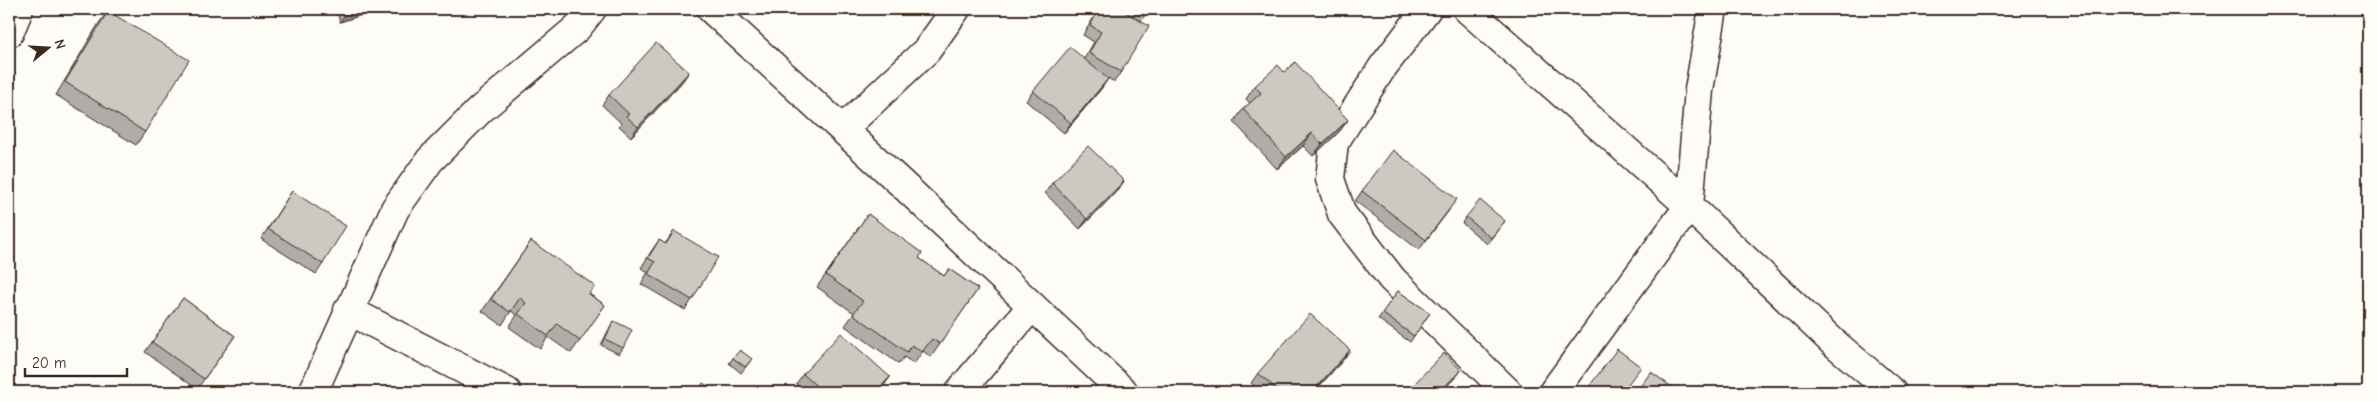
<svg xmlns="http://www.w3.org/2000/svg" width="2377" height="401" viewBox="0 0 2377 401" font-family="'Comic Neue',sans-serif">
	<style>
		.lines { fill: none; stroke-linecap: round; stroke-linejoin: round }
		.minor-casing { stroke: #3b2a1e; stroke-width: 31 }
		.minor { stroke: #fdfcf7; stroke-width: 28 }
		.wall { fill: #b0aca7; stroke: #3b2a1e }
		.shaded-wall { fill: #908c88; stroke: #3b2a1e }
		.building { fill: #cdc8c2; stroke: #3b2a1e }
	</style>
	<rect width="100%" height="100%" fill="#fdfcf7"/>
	<filter id="ink" filterUnits="userSpaceOnUse"><feTurbulence type="fractalNoise" baseFrequency=".02" numOctaves="2"/><feDisplacementMap in="SourceGraphic" scale="10" xChannelSelector="R" yChannelSelector="G"/><feConvolveMatrix kernelMatrix="1 2 1 2 8 2 1 2 1" color-interpolation-filters="sRGB"/></filter>
	<g filter="url(#ink)">
		<g class="lines">
			<defs>
				<path id="minor" d="M711,9L902,184L1124,392
					M1427,9L1382,68L1334,143L1330,179L1342,214L1392,279L1508,392
					M1467,9L1689,206L1833,342L1892,392
					M9,33L19,9
					M843,129L927,50L956,9
					M348,310L507,392
					M313,392L395,209L430,160L480,110L577,28L592,9
					M959,392L1032,306
					M1553,392L1689,206L1699,90L1713,9"/>
			</defs>
			<use href="#minor" class="minor-casing"/>
			<use href="#minor" class="minor"/>
		</g>
		<path class="wall" d="M336,9H380L340,22Z
			M1099,9H1149L1141,21L1121,72L1114,82L1108,78L1101,89L1064,133L1026,101L1033,91L1084,59L1094,42L1083,35Z
			M108,11L145,132L136,145L56,95L99,23Z
			M1284,72L1348,120L1339,132L1313,156L1303,146L1277,169L1234,122L1243,109L1250,103L1246,99L1255,86Z
			M682,82L631,137L619,126L621,123L602,105L609,95Z
			M1124,181L1117,191L1080,229L1045,193L1052,183Z
			M292,191L323,264L316,274L261,239Z
			M1362,191L1450,209L1419,250L1355,201Z
			M868,214L919,258L944,276L949,269L978,289L931,357L923,351L914,364L904,357L899,364L845,326L854,313L817,287Z
			M1466,217L1505,221L1487,244L1462,223Z
			M674,231L692,300L685,310L641,284L648,272L641,268L652,250L659,240L665,244Z
			M531,241L589,294L605,305L571,353L548,337L540,349L509,327L517,315L511,311L502,325L482,311Z
			M1398,291L1430,313L1410,342L1378,319Z
			M183,298L235,336L197,389L145,352Z
			M614,321L623,348L619,354L601,345L610,327Z
			M1350,350L1343,360L1314,392H1261L1251,383L1258,373Z
			M733,358L752,359L741,373L729,363Z
			M1461,370L1457,376L1441,392H1412L1410,390L1414,384Z
			M803,374L890,377L878,392H805L796,384Z"/>
		<path class="shaded-wall" d="M356,9H380L340,22L347,12Z
			M689,72L682,82L631,137L638,127Z
			M1108,79L1101,89L1064,133L1071,123Z
			M1348,120L1339,132L1313,156L1322,144Z
			M1312,133L1303,146L1277,169L1286,157Z
			M1124,181L1117,191L1080,229L1087,219Z
			M1350,350L1343,360L1314,392H1312Z
			M1461,370L1457,376L1441,392H1439Z
			M890,377L883,387L878,392H876Z"/>
		<path class="building" d="M346,9H356L347,12Z
			M1100,9H1120L1149,26L1121,72L1089,53L1101,32L1090,25Z
			M1135,9H1149L1146,14Z
			M108,11L189,60L145,132L65,82Z
			M656,43L689,72L638,127L626,116L629,114L609,95Z
			M1070,47L1108,79L1071,123L1033,91Z
			M1295,62L1348,120L1322,144L1312,133L1286,157L1243,109L1261,93L1255,86L1278,65L1284,72Z
			M1088,146L1124,181L1087,219L1052,183Z
			M1393,150L1457,199L1426,240L1362,191Z
			M292,191L346,226L323,264L268,229Z
			M1480,200L1505,221L1491,238L1466,217Z
			M868,214L922,253L919,258L944,276L949,269L978,289L940,344L932,339L922,352L912,345L907,352L853,314L863,301L826,275Z
			M674,231L718,257L692,300L648,274L655,262L648,258L659,240L666,244Z
			M531,241L595,286L589,294L605,305L580,341L557,324L548,336L518,314L526,303L520,298L510,312L491,299Z
			M1398,291L1430,313L1414,336L1382,313Z
			M183,298L235,336L204,379L152,342Z
			M1310,314L1350,350L1312,392H1280L1258,373Z
			M614,321L632,330L623,348L605,339Z
			M841,333L890,377L876,392H823L803,374Z
			M1617,349L1641,367L1622,392H1585Z
			M740,350L752,359L745,367L733,358Z
			M1444,353L1461,370L1439,392H1422L1414,384Z
			M1651,372L1679,392H1636Z
			M703,383L716,391L715,392H698Z"/>
	</g>
	<rect width="2377" height="401" fill="none" stroke="#fdfcf7" stroke-width="30"/>
	<rect x="15" y="15" width="2347" height="371" fill="none" stroke="#3b2a1e" stroke-width="2" filter="url(#ink)"/>
	<g transform="translate(48 48) rotate(72)" stroke="#fdfcf7" stroke-width="4" paint-order="stroke">
	<path d="M0-4L9 19L0 12L-9 19Z" fill="#3b2a1e"/>
	<text y="-8" font-size="14" font-weight="bold" text-anchor="middle" fill="#3b2a1e">N</text>
	</g>
	<path d="M25 368v8h102v-8" fill="none" stroke="#3b2a1e" stroke-width="2.5"/>
	<text x="32" y="368" font-size="15" fill="#3b2a1e" stroke="#fdfcf7" stroke-width="4" paint-order="stroke">20 m</text>
</svg>
